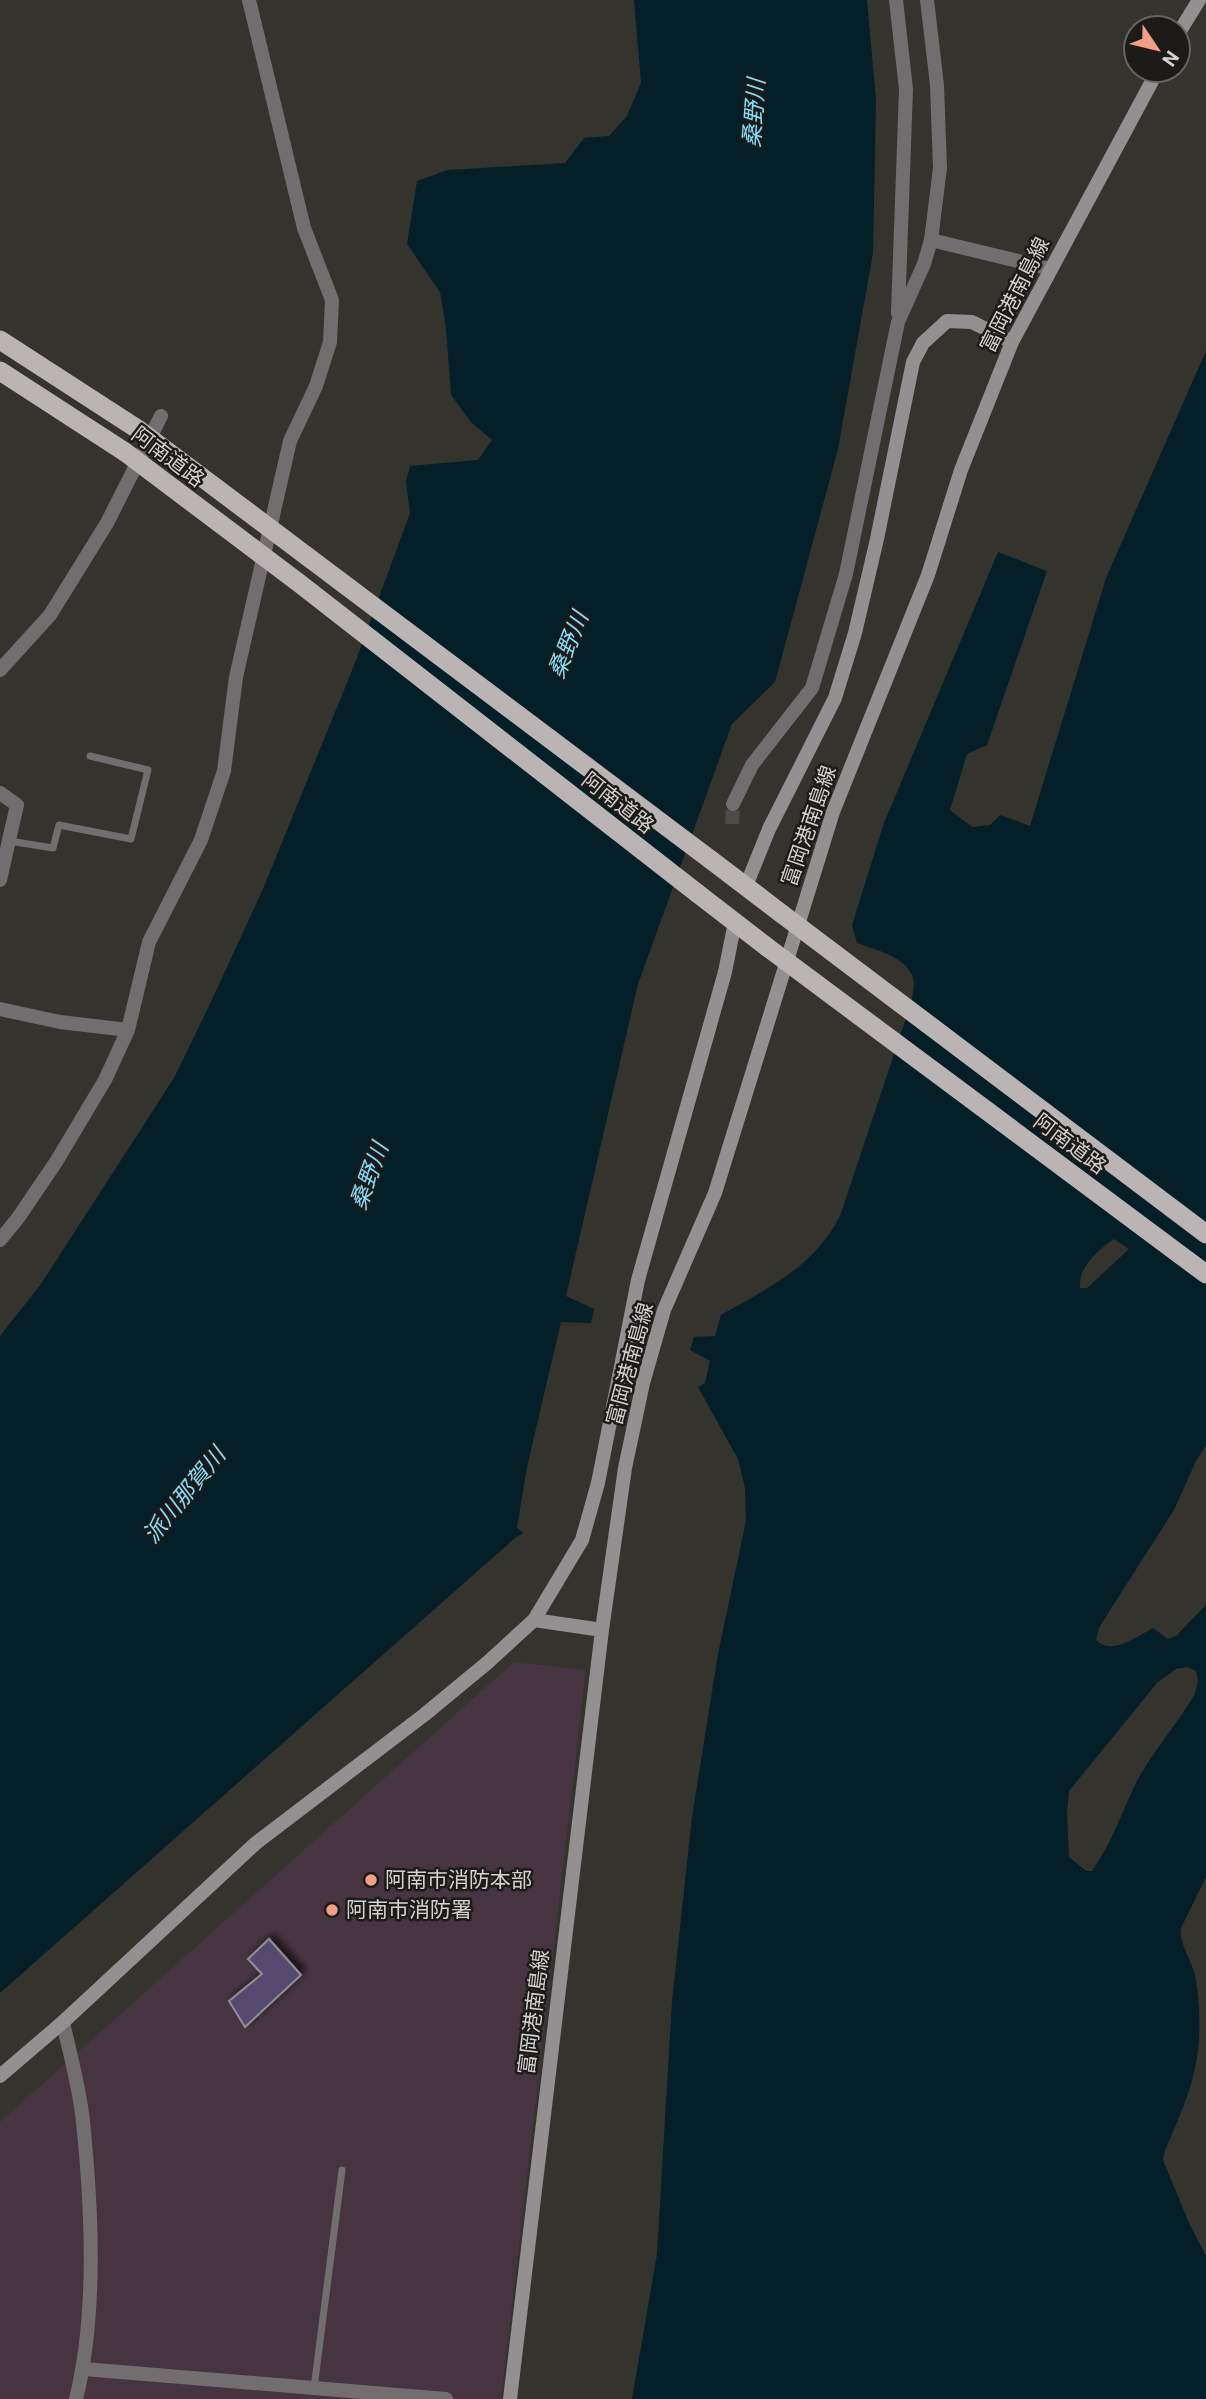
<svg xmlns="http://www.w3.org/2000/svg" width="1206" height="2399" viewBox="0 0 1206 2399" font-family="Roboto,'Noto Sans JP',sans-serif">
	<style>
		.industrial { fill: #463541 }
		.water { fill: #041f27; fill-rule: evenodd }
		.building { fill: #564a6f; stroke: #908f95; stroke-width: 2; filter: url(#shadow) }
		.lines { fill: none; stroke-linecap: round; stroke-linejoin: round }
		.minor-tunnel { stroke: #4d4b46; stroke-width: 14; stroke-dasharray: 14 7; stroke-linecap: butt }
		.service { stroke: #726e6f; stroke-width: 7 }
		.minor { stroke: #726e6f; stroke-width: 14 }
		.tertiary { stroke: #726e6f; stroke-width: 14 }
		.secondary { stroke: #948f90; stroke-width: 14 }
		.trunk { stroke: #bbb4b4; stroke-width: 19 }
		.trunk-bridge { stroke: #bbb4b4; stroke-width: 19 }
		.poi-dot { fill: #f39f84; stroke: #1c1b19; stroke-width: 2.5 }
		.labels { text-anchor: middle; stroke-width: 5; stroke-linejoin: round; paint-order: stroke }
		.street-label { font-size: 21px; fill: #d3d2cf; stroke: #1c1b19 }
		.poi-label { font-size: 21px; fill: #d3d2cf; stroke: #1c1b19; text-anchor: start }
		.water-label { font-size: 23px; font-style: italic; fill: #88dbf8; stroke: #1c1b19 }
	</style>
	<defs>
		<filter id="shadow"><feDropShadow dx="5" dy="-5" stdDeviation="3.5" flood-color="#0009"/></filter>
	</defs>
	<rect width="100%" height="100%" fill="#35332e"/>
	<path class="industrial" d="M514,1662L586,1670L501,2399H0V2122Z"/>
	<path class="water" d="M634,0H867L876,100L873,253L838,449L775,682L732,724L638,984L566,1296L594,1309L591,1323L561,1322L527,1467L517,1527L523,1533L515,1538L0,1993V1336L41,1284L174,1078L209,1006L263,889L353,668L410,513L406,482L410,466L478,460L492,440L471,422L451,395L446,328L440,292L407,244L417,181L448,170L565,163L584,138L609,136L627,116L641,83Z
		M1206,351V1445L1196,1461L1174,1510L1112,1607L1099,1628L1096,1640C1112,1656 1136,1637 1153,1628L1168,1639L1176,1636L1206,1605V1877L1181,1928C1179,1945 1193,1962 1196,1979C1206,2052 1194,2085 1165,2150L1163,2160L1189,2223L1206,2256V2399H632L657,2254L672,2001L692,1817L718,1654L746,1521L745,1488L738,1459L698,1387L705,1383L710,1361L690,1350L694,1337L715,1336L721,1315C768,1288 814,1267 840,1216L912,1000C912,995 914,988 914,983C912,958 876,950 857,943L852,925L884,823L998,552L1047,571L987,745L967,754L950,810L972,827L990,825L1000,815L1030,826L1106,578ZM1114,1239L1129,1249L1087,1288H1080C1078,1267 1098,1250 1114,1239ZM1187,1667L1196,1671L1198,1681L1195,1694C1178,1723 1154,1750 1138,1779C1122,1811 1113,1841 1092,1871H1086L1069,1857L1067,1813L1069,1791L1157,1683L1176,1669Z"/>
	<path class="building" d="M269,1939L301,1975L245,2027L229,2001L262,1974L248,1959Z"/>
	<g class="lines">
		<path class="minor-tunnel" d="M732,824L733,804"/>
		<path class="service" d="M9,841L53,848L59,825L131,839L148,770L90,756
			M314,2388L342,2170"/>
		<path class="minor" d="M896,0L906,89L898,313
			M931,240L1051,269
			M0,670L50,615L107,523L161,416
			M0,793L17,805L0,880
			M733,804L752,765L812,688L846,574L898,322L924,264L931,240L940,168L937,85L927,0
			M0,1009L60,1022L128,1030
			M0,1240L18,1218L56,1162L105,1080L128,1030L149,942L201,840L224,771L236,677L290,441L316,386L330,342L332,300L304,228L249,0
			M84,2369L446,2399"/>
		<path class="tertiary" d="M63,2022C70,2055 80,2089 83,2122C92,2210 97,2314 76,2399"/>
		<path class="secondary" d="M1178,34L1199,0
			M746,886L769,829L835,698L855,633L877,539L913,362L923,343L947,321L972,322L1012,342
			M534,1620L602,1630
			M0,2076L63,2022L256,1843L424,1715L487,1663L534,1620L582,1540L598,1483L638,1280L725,972L735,922
			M510,2399L602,1630L625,1468L643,1383L664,1310L715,1193L833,812L928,575L961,470L1012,342L1158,70"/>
		<path class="trunk" d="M0,340L139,430
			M0,371L125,452
			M711,860L782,914
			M697,893L767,947"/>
		<path class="trunk-bridge" d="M139,430L711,860
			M125,452L299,583L697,893
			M782,914L1206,1234
			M767,947L1206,1274"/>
	</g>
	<g class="poi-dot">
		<circle cx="371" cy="1880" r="7"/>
		<circle cx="332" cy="1910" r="7"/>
	</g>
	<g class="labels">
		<g class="street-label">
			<text transform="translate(1015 295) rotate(-63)" y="7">富岡港南島線</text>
			<text transform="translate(168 457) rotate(37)" y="7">阿南道路</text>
			<text transform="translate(618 803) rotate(38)" y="7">阿南道路</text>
			<text transform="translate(809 826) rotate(-71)" y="7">富岡港南島線</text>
			<text transform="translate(1070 1144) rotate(37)" y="7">阿南道路</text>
			<text transform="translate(630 1364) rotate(-75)" y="7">富岡港南島線</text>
			<text transform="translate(534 2012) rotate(-83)" y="7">富岡港南島線</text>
		</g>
		<g class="poi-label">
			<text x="385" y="1887">阿南市消防本部</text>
			<text x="346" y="1917">阿南市消防署</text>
		</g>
		<g class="water-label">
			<text transform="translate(754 113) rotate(-86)" y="8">桑野川</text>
			<text transform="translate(568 645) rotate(-68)" y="8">桑野川</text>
			<text transform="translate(369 1176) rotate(-70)" y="8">桑野川</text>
			<text transform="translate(184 1495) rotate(-51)" y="8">派川那賀川</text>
		</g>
	</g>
	<g transform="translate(1157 49) rotate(125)"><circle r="33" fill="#1c1b19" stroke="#656462" stroke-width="2"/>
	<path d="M0-5L12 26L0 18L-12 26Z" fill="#f39f84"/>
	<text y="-10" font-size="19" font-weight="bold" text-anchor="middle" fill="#d3d2cf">N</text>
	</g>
</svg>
